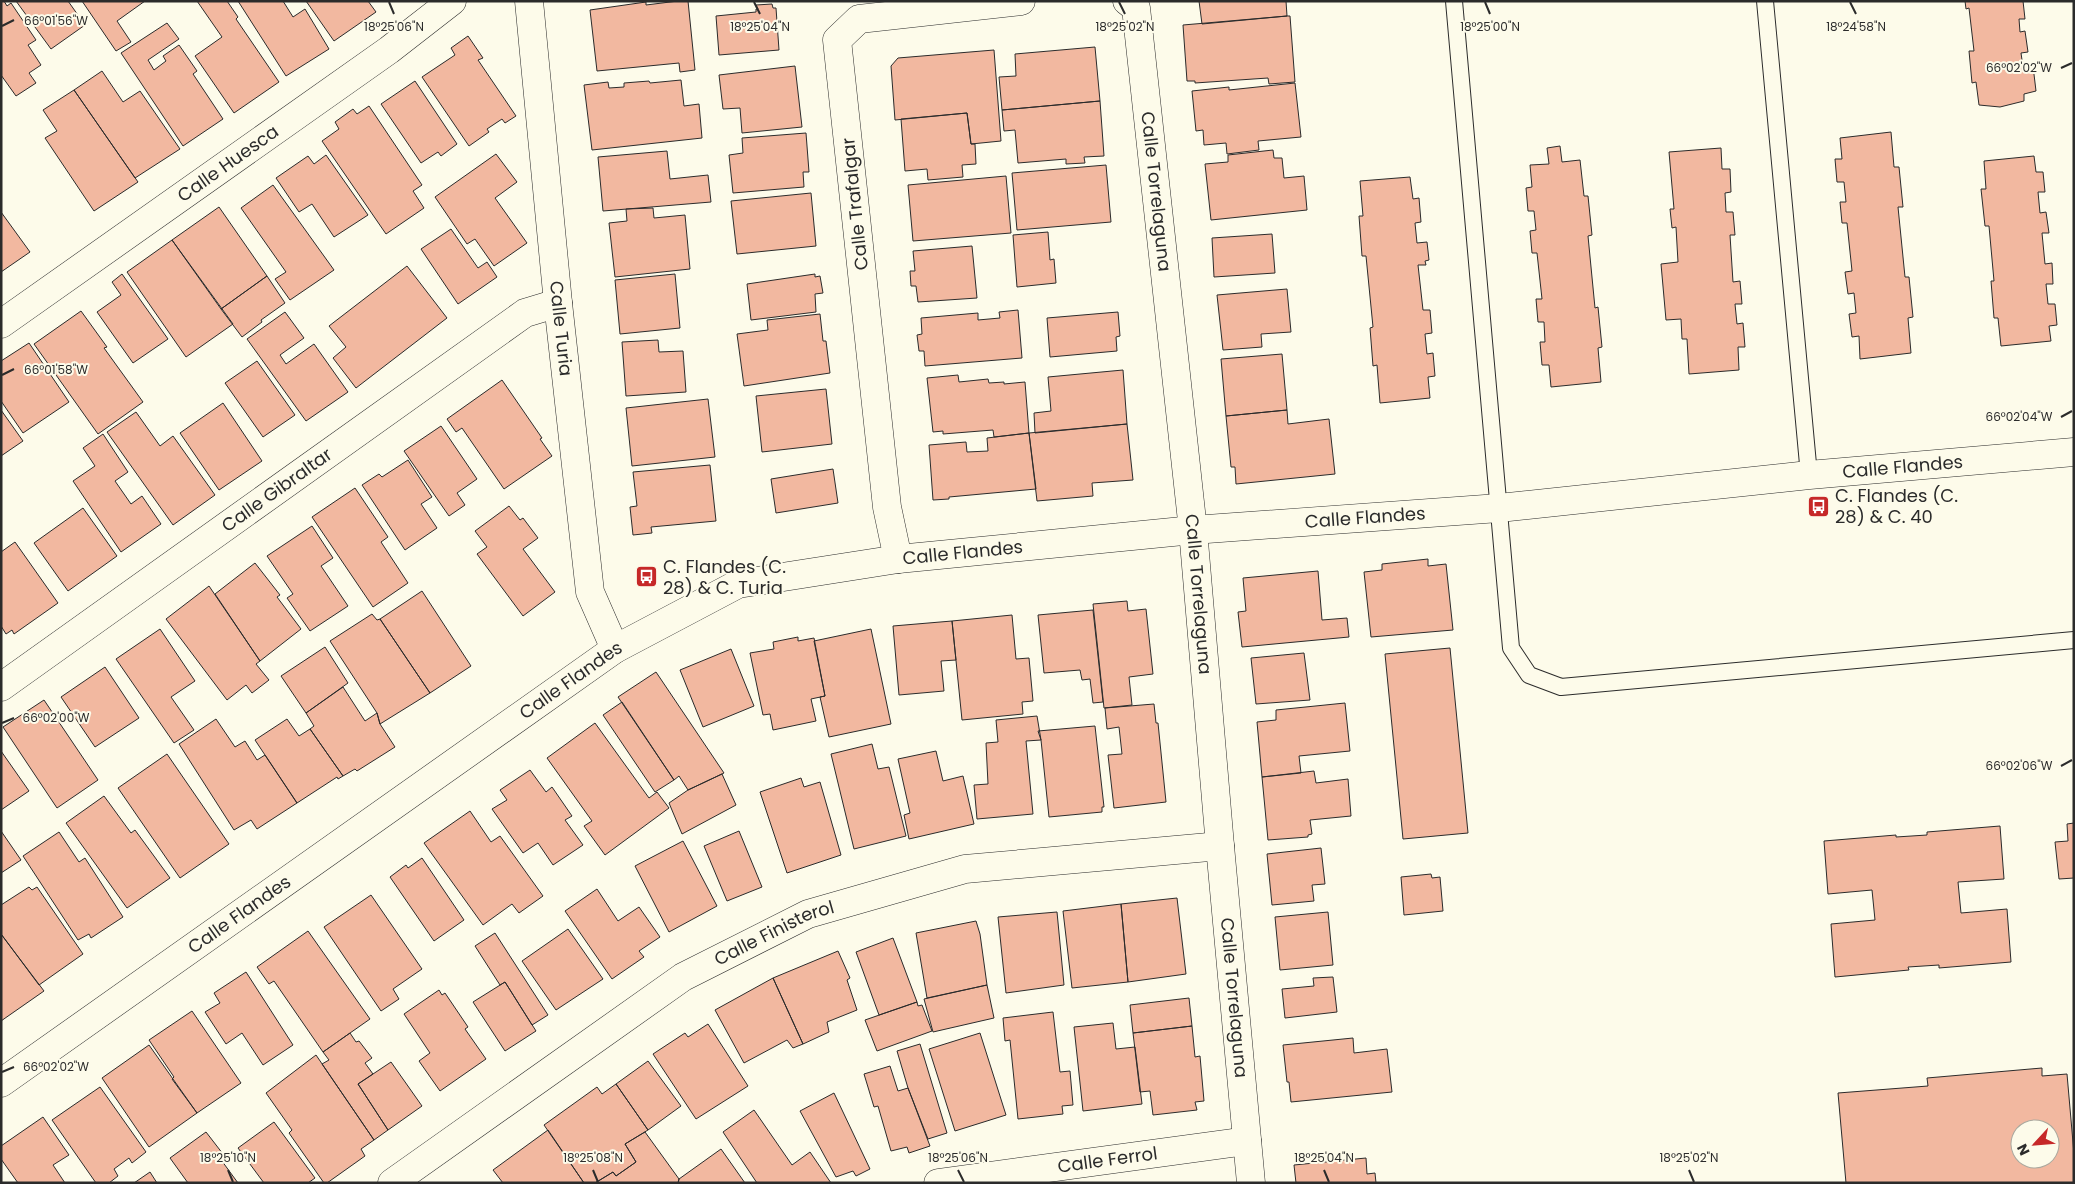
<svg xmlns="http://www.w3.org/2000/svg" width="2075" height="1184" viewBox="0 0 2075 1184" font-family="Poppins,sans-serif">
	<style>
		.building { fill: #f2b8a0; stroke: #2b2b2b; fill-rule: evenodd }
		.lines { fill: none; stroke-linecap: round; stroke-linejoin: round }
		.service-casing { stroke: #2b2b2b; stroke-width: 18 }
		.minor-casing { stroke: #2b2b2b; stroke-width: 29 }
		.service { stroke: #fdfbea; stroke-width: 16 }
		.minor { stroke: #fdfbea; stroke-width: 28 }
		.ticks { fill: none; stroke: #2b2b2b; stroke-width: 2 }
		.labels { text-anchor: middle; stroke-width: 4; stroke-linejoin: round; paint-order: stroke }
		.street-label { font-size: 18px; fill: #2b2b2b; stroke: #fdfbea }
		.poi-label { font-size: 18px; fill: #2b2b2b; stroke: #fdfbea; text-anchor: start }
		.ticks-label { font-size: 12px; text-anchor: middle; fill: #2b2b2b; stroke: #fdfbea; stroke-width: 4; stroke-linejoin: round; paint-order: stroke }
	</style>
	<rect width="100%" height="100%" fill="#fdfbea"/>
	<path class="building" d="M1,1H4L7,6L11,3L36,40L28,45L41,65L29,73L36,83L16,96L1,75Z
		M16,1H68L85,25L51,49Z
		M82,1H145L117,21L131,42L116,51Z
		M197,1H227L238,17L236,19L279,82L234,113L195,56L222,37Z
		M238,1H283L293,17L305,9L329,49L286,76Z
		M306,1H368L376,12L334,41Z
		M678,1H688L695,70L680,72L679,63L597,71L590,10L646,2V5Z
		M1199,1H1286L1287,16L1202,24Z
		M1965,1H2023L2025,19H2019L2020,32L2025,31L2028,52L2021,53L2023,67L2033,66L2036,91L2024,94V101L2000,107L1979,105L1976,82L1972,83L1969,51H1974L1969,8L1966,9Z
		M772,4L773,8H776L779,50L719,55L716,16L756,12V9H758L756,5Z
		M1287,16H1290L1295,82L1269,84L1268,78L1195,83V81H1187L1183,25Z
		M167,23L179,39L148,60L154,70L166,61L163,56L179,45L197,71L193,74L223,119L183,146L121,53Z
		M468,36L483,58L478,60L516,116L505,123L502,119L487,129L489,132L469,146L422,77L455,55L451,48Z
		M1095,47L1100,101L1002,110L999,77L1016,76L1015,54Z
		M994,50L1001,141L971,144L967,113L895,120L891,66L898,58Z
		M795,66L802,127L742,133L740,108L723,109L719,75Z
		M102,71L123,102L140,91L180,149L135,178L74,90Z
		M681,80L684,106L699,104L702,138L592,150L584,85L608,82L609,88L624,87V83L649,81L650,83Z
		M415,81L457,144L441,156L438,152L421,163L381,104Z
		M1295,83L1301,137L1258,141L1259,150L1227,154L1226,143L1204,145L1203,130L1196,131L1192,91L1229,87V90Z
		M74,90L138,182L94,211L45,138L57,131L43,110Z
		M1100,101L1104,156L1084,157L1085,163L1066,164V159L1018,163L1015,130L1004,131L1002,110Z
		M369,106L422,185L413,191L424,208L386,234L322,141L339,129L335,122L353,109L357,114Z
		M967,113L971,144H975L976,164L962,165L963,177L928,180L927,169L905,171L901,119Z
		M1891,132L1894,167H1899L1903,207H1898L1905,277H1909L1913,317L1908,318L1911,353L1860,359L1859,336L1852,337L1849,314L1856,313L1854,293L1848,294L1845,272L1852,271L1847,223H1842L1840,202H1846L1844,182H1837L1835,159H1842L1840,138Z
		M806,133L809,172H803L804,187L733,193L729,155L743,153L742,138Z
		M1560,146L1562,162L1580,160L1584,196H1588L1592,235L1588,236L1595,308L1598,307L1602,347L1598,348L1601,382L1551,387L1549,365H1542L1540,342H1545L1544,322H1538L1536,299H1542L1537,253H1532L1530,231L1536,230L1534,211H1528L1526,188L1532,187L1530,165L1549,164L1547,148Z
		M1721,148L1722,169H1730L1731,192L1725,193L1726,212H1733L1735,235H1730L1733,282L1740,281L1742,304H1735L1737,324L1743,323L1745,347H1738L1739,370L1689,374L1687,339H1682L1681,319L1666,320L1661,264L1678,262L1676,227L1672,228L1670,209H1674L1669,152Z
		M1273,150L1274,158H1282L1284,178L1304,176L1307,210L1211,220L1205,164L1228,162V155Z
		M667,151L670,179L708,175L711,202L603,211L598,157Z
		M496,154L517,182L495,198L527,243L494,266L475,239L467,244L435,197Z
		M326,155L368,215L334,237L312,204L299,212L276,178L308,156L314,164Z
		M2034,156L2036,172H2043L2045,192H2038L2040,213L2046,212L2049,233H2042L2045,264L2052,263L2053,284H2046L2048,304H2055L2057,325L2049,326L2051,341L2001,346L1998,318H1994L1991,281H1994L1989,226H1985L1981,189H1986L1984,161Z
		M1106,165L1111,222L1017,230L1012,173Z
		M1006,176L1011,233L913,241L908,185Z
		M1410,177L1413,199L1419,198L1421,222L1415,223L1417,243L1427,242L1429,260L1425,261L1426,265H1418L1423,310H1430L1432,333L1425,334L1427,354L1433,353L1435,376L1428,377L1430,398L1380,403L1377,365L1373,366L1370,328L1373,327L1366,256H1362L1359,216H1363L1360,181Z
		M273,185L334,270L290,300L275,279L286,272L241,208Z
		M811,193L816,246L737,254L731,201Z
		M219,207L267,276L221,309L172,240Z
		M653,208L654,218L685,215L690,269L615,277L609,223L627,221L626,209Z
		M1,212L30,252L1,272Z
		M451,229L478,268L487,262L497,277L458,304L421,249Z
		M1048,232L1050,260L1054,259L1056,283L1017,287L1013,235Z
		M1272,234L1275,273L1214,277L1212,238Z
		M172,240L233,324L186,357L127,272Z
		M972,246L977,298L918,302L916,286H911L910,271H915L913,251Z
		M407,266L447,318L356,388L333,358L346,347L329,326Z
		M122,274L168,339L133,363L97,312L121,295L112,282Z
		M675,274L680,328L620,334L615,280Z
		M815,274V277L820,276L823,293L815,294L816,312L751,320L747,284Z
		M267,276L285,303L261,320L262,322L242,337L221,309Z
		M1287,289L1291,332L1261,334L1262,347L1223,350L1217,295Z
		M1018,310L1022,358L925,366L924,351H919L917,335L922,334L921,318L978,313V320L1000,318L999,312Z
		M81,311L107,347L104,348L143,402L98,434L34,344Z
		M285,312L304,338L280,355L286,364L314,344L348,392L306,421L247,339Z
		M1118,312L1120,336L1116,337L1117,351L1050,357L1047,318Z
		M820,314L823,341H826L830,373L744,386L737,334L768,330L767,320Z
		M658,340L659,352L683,351L686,392L626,396L622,342Z
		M29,343L69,402L23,433L1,401V361Z
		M1282,354L1287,410L1226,416L1221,359Z
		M257,361L295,415L263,437L225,383Z
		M1123,370L1127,424L1035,433L1034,413L1051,411L1048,377Z
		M958,375L959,382L988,379L989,383L1004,382V384L1025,382L1029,433L994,437L993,430L943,434V431L933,432L927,378Z
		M502,380L542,438L540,439L552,456L504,489L462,428L456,432L447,419Z
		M826,389L832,444L762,452L756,396Z
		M708,399L715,457L632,466L626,408Z
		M223,403L262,461L219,490L180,433Z
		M1,410L23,441L1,456Z
		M1287,410L1288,424L1329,419L1335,474L1236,484L1235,467H1231L1226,416Z
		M136,412L160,446L173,436L215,495L173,525L107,432Z
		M1127,424L1133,480L1092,483L1093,496L1037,501L1029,433Z
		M441,426L477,479L457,493L465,505L449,516L404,451Z
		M1029,433L1036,489L949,497V499L933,500L929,445L966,442L967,452L988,451L987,438Z
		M103,434L128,472L115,481L131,504L142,496L161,524L121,552L73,481L95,466L83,448Z
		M408,460L432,497L421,504L437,528L405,550L362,485L379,474L382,477Z
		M710,465L716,521L651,527L652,533L633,535L630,507L637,506L633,472Z
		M833,469L838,503L776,513L771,479Z
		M355,488L388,537L381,542L408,583L373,607L312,517Z
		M509,506L520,520L523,518L538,538L523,549L555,592L523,616L477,554L487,547L475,531Z
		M83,508L117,556L68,591L34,543Z
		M312,526L333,558L321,566L348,606L310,631L287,598L293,594L267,556Z
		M15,542L58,603L14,634L12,630L6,634L1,626V552Z
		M1428,559V566L1446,564L1453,630L1371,637L1364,572L1382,570V564Z
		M255,563L280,595L277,597L301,629L260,661L215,594Z
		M1318,571L1322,620L1347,618L1349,637L1242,647L1238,612L1246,611L1243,578Z
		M209,586L260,661L256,664L269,680L252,693L246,685L227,700L166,619Z
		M422,591L471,666L430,693L380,619Z
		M1127,601L1128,611L1146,609L1153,674L1129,677L1132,705L1104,708L1093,604Z
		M1093,610L1103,702L1093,703L1090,679L1082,680L1080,670L1044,673L1038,615Z
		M372,614L377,620L380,619L430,693L380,724L377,713L330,641Z
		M1012,615L1016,659L1029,658L1033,701L1022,702L1023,714L962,720L952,621Z
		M952,621L956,660L941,661L944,691L899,695L893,626Z
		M160,629L195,681L171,697L194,730L174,743L116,659Z
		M871,629L891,724L829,737L820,697L825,696L814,641Z
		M798,637V641L814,638L825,696L811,699L816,721L773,730L770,714L763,715L750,653L774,649L773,642Z
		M325,647L348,683L306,713L281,676Z
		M1450,648L1468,833L1403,839L1385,654Z
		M731,649L754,706L703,727L680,670Z
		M1304,653L1310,700L1256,704L1251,658Z
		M105,667L139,718L95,747L61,697Z
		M656,672L724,773L688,790L679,776L674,780L618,697Z
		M343,687L365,721L377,713L380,724L395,747L357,771L355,769L343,776L310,729L314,726L306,713Z
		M44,700L98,780L57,808L3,727Z
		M622,702L674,780L655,792L603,715Z
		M1345,703L1350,751L1299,756L1301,773L1262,777L1257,722L1276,720V710Z
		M1154,704L1156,723H1158L1166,802L1114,808L1108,755L1122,754L1119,727L1107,729L1105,708Z
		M1037,716L1041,740L1026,741L1033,814L977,819L974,785L988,784L986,743L998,742L996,720Z
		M216,719L235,747L245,741L257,760L265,755L297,803L257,829L251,820L234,830L179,744Z
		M287,719L299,736L310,729L343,776L338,779L337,777L297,803L255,740Z
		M595,723L649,798L657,792L669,808L605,855L584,826L592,821L547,758Z
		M1095,726L1104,807H1102V812L1049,817L1041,740L1038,731Z
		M872,744L878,769L889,767L906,836L854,849L831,754Z
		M1,751L29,791L1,810Z
		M936,751L943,781L963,776L974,824L909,839L904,815L910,813L898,759Z
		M167,754L229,844L180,878L118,788Z
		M530,770L546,792L552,787L572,816L565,820L583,845L553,865L538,843L523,853L492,809L507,800L500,790Z
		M1314,771L1316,783L1348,779L1351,816L1310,820L1312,834L1308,835V837L1268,840L1262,777Z
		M722,774L736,805L682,834L669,803L688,790Z
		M801,778L804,787L820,782L841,855L787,873L760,792Z
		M104,796L131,833L135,830L170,878L127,908L66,823Z
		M470,811L491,842L500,836L543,896L519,913L512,904L483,925L424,843Z
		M2074,823V878L2059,879L2055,842L2068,841L2067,824Z
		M2000,826L2004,879L1958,882L1961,913L2007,909L2011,962L1939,968V965L1908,967L1909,970L1835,977L1831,924L1875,920L1872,890L1828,894L1824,841L1896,835V837L1927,835V832Z
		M1,831L21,860L1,873Z
		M739,831L762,887L727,901L704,846Z
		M59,832L79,862L85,858L123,917L91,938L89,934L78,940L23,856Z
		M683,841L717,906L669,932L635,866Z
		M1321,848L1325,884L1312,885L1314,901L1272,905L1267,854Z
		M422,858L464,920L434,941L390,877L406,865L408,868Z
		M1431,874L1432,878L1440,877L1443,911L1404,915L1401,877Z
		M29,887L32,890L37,887L83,954L39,985L1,934V905Z
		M597,889L618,921L639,907L660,937L639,951L644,957L612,979L565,911Z
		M371,895L422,969L393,989L399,999L381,1011L324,927Z
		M1177,898L1186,974L1128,982L1121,904Z
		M1121,904L1128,982L1072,988L1063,911Z
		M1057,912L1064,985L1006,993L998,917Z
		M1328,912L1333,965L1280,970L1275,917Z
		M976,921L980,934L987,985L927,998L916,933Z
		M568,929L603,979L556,1010L522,961Z
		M308,931L370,1019L323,1052L274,981L269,984L257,967Z
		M495,933L548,1015L532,1025L505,982L500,985L475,946Z
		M1,934L44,991L1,1021Z
		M893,938L917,1002L879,1015L856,952Z
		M838,951L850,978L847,980L857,1010L827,1022L829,1032L803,1044L773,978Z
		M246,972L293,1045L263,1065L242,1033L226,1044L205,1012L220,1003L214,993Z
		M1333,977L1337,1012L1285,1018L1282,989L1314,986L1313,978Z
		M773,978L803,1044L793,1048L787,1040L744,1063L715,1010Z
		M505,982L536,1031L505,1051L473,1002Z
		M987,985L994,1018L933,1032L924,999Z
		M439,990L442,995L445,993L468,1027L465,1029L486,1059L440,1091L419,1061L430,1053L404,1014Z
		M1189,998L1192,1026L1133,1033L1130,1005Z
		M917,1002L918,1006L922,1005L932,1031L877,1051L865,1020Z
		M192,1011L241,1083L197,1113L172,1079L174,1077L149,1040Z
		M1053,1012L1060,1072L1070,1071L1073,1105L1062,1106L1063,1114L1018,1119L1010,1040L1005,1041L1003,1018Z
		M1113,1023L1116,1049L1135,1047L1142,1104L1083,1111L1074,1027Z
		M708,1024L748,1086L696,1119L653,1054L685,1033L688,1037Z
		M1192,1026L1195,1057L1200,1056L1204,1101L1195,1102L1197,1110L1153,1115L1150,1091L1140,1092L1133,1033Z
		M350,1033L356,1042L359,1041L372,1058L365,1063L373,1074L358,1084L388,1130L374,1140L322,1064L329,1060L323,1052Z
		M980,1033L1006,1115L955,1131L929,1049Z
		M1353,1038L1354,1053L1387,1049L1392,1092L1291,1102L1289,1082H1287L1283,1045Z
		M920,1044L947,1133L928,1139L908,1088L897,1051Z
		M149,1045L197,1113L149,1147L102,1078Z
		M316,1055L374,1140L361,1149L365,1156L327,1183H324L289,1133L292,1130L266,1093Z
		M648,1061L681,1106L648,1130L616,1084Z
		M391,1062L422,1106L388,1130L358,1084Z
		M890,1066L898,1091L908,1088L930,1146L909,1153L907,1147L891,1151L878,1106L874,1107L864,1074Z
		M2042,1068V1076L2067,1074L2074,1154V1183H1846L1838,1093L1928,1086L1927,1078ZM2020,1129H2050V1159H2020Z
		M616,1084L648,1130L625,1144L636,1162L616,1176L613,1172L595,1183H584L544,1125L597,1087L602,1094Z
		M100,1087L146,1152L132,1163L129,1158L114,1169L118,1176L109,1183H96L52,1120Z
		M834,1093L870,1169L856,1176L853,1171L836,1177L800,1111Z
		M754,1110L792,1165L810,1152L831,1183H757L723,1132Z
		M43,1117L69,1155L53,1165L65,1183H18L1,1159V1146Z
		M274,1122L315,1178L308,1183H264L238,1148Z
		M548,1130L584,1183H503L493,1170Z
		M206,1132L223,1154L219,1157L238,1183H188L170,1158Z
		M645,1132L679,1179L678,1183H595L613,1172L616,1176L636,1162L625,1144Z
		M721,1149L745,1183H678L679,1179Z
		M1366,1158L1367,1174L1375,1173L1376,1183H1296L1294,1165Z
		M150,1172L157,1183H134Z"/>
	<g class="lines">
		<defs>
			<path id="service" d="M1454,1L1511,648L1529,675L1561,687L2074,640
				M1765,1L1809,475"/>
			<g id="minor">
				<path id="s1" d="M529,1L558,303L590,592L615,649"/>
				<path id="s2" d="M1127,1L1136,8L1193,530L1220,846L1251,1183"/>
				<path id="s3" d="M1,324L389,50L452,1"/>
				<path d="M898,559L887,507L837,40L859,19L1021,1"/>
				<path id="s4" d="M1,687L525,313L558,303"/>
				<path id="s5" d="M1,1083L615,649L738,584L898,559L1193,530L1499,508L1809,475L2074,452"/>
				<path id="s6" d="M392,1183L683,977L808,914L965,869L1220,846"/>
				<path id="s7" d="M938,1183L1247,1141"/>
			</g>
		</defs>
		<use href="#service" class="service-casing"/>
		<use href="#minor" class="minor-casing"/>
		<use href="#service" class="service"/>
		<use href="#minor" class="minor"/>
	</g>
	<path class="ticks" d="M389,2L394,14M754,2L760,14M1119,2L1125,14M1485,2L1490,14M1850,2L1856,14M2,26L14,20M2061,68L2072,63M2,375L14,369M2061,417L2072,411M2,723L14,718M2061,766L2072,760M2,1072L14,1067M228,1170L233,1182M593,1170L598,1182M958,1170L964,1182M1324,1170L1329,1182M1689,1170L1694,1182"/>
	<defs>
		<symbol id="bus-square" viewBox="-11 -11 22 22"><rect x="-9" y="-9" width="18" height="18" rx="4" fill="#c62828" stroke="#fdfbea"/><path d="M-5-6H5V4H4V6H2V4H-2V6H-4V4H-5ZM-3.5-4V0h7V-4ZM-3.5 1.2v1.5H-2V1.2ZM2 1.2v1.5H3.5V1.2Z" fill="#fff"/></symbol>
	</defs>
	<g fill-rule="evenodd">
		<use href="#bus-square" x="1806" y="494" width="25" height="25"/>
		<use href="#bus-square" x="634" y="564" width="25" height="25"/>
	</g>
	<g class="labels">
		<g class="street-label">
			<text dy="6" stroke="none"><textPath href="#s3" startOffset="278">Calle Huesca</textPath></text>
			<text dy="6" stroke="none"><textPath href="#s2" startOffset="196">Calle Torrelaguna</textPath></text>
			<text transform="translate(855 204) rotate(-96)" y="6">Calle Trafalgar</text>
			<text dy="6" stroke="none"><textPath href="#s1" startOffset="329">Calle Turia</textPath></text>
			<text dy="6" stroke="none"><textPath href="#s5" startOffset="2062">Calle Flandes</textPath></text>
			<text dy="6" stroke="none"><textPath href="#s4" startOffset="339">Calle Gibraltar</textPath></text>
			<text dy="6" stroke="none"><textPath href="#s5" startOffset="1522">Calle Flandes</textPath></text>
			<text dy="6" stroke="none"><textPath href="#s5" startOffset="1118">Calle Flandes</textPath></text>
			<text dy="6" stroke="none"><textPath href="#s2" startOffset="601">Calle Torrelaguna</textPath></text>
			<text dy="6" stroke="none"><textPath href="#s5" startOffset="698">Calle Flandes</textPath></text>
			<text dy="6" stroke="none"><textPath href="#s5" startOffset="292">Calle Flandes</textPath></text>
			<text dy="6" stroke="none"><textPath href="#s6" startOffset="458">Calle Finisterol</textPath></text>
			<text dy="6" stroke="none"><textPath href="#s2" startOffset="1006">Calle Torrelaguna</textPath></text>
			<text dy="6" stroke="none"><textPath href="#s7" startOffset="171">Calle Ferrol</textPath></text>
		</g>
		<g class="poi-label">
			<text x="1835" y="502">C. Flandes (C.<tspan x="1835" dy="21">28) &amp; C. 40</tspan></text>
			<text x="663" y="573">C. Flandes (C.<tspan x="663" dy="21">28) &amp; C. Turia</tspan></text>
		</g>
	</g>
	<g class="ticks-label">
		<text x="56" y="25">66°01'56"W</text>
		<text x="760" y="31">18°25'04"N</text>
		<text x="1125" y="31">18°25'02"N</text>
		<text x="1490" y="31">18°25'00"N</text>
		<text x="394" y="31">18°25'06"N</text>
		<text x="1856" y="31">18°24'58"N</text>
		<text x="2019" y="72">66°02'02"W</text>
		<text x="56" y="374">66°01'58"W</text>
		<text x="2019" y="421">66°02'04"W</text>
		<text x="56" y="722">66°02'00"W</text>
		<text x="2019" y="770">66°02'06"W</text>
		<text x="56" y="1071">66°02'02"W</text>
		<text x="228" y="1162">18°25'10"N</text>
		<text x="593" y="1162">18°25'08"N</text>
		<text x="958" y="1162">18°25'06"N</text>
		<text x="1324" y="1162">18°25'04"N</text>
		<text x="1689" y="1162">18°25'02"N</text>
	</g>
	<rect width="2075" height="1184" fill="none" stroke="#2b2b2b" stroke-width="5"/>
	<g transform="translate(2035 1144) rotate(244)"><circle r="24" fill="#fdfbea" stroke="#a9a89e"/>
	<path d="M0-4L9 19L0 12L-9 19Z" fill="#c62828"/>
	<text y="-8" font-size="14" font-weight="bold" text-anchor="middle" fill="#2b2b2b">N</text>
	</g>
</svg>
